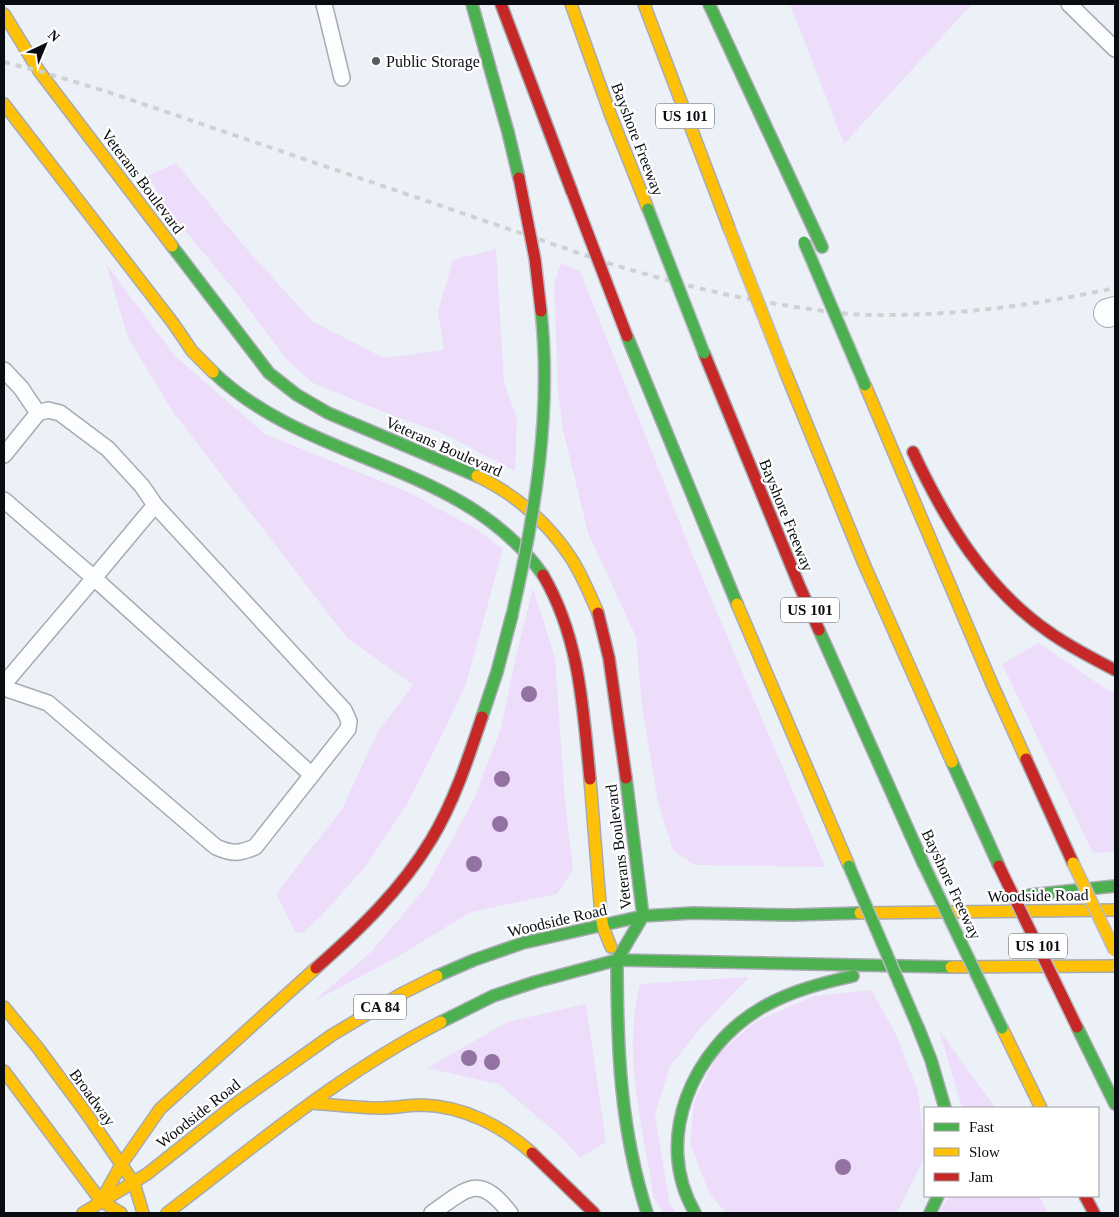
<svg xmlns="http://www.w3.org/2000/svg" width="1119" height="1217" viewBox="0 0 1119 1217" font-family="Georgia,serif">
	<style>
		.green { fill: #edddfa }
		.lines { fill: none; stroke-linecap: round; stroke-linejoin: round }
		.lane-casing { stroke: #a7abb0; stroke-width: 18 }
		.street-casing { stroke: #a7abb0; stroke-width: 30 }
		.fast-casing { stroke: #a7abb0; stroke-width: 14 }
		.slow-casing { stroke: #a7abb0; stroke-width: 14 }
		.jam-casing { stroke: #a7abb0; stroke-width: 14 }
		.lane { stroke: #fcfdfe; stroke-width: 15 }
		.street { stroke: #fcfdfe; stroke-width: 28 }
		.fast { stroke: #4caf50; stroke-width: 11 }
		.slow { stroke: #ffc107; stroke-width: 11 }
		.jam { stroke: #c62828; stroke-width: 11 }
		.rail { stroke: #cfd1d3; stroke-width: 4; stroke-dasharray: 6 6; stroke-linecap: butt }
		.fast-bridge-casing { stroke: #b9bbc5; stroke-width: 14; stroke-linecap: butt }
		.slow-bridge-casing { stroke: #b9bbc5; stroke-width: 14; stroke-linecap: butt }
		.jam-bridge-casing { stroke: #b9bbc5; stroke-width: 14; stroke-linecap: butt }
		.fast-bridge { stroke: #4caf50; stroke-width: 11 }
		.slow-bridge { stroke: #ffc107; stroke-width: 11 }
		.jam-bridge { stroke: #c62828; stroke-width: 11 }
		.tree { fill: #9372a3 }
		.poi-dot { fill: #585c61; stroke: #fff; stroke-width: 2 }
		.labels { text-anchor: middle; stroke-width: 4.5; stroke-linejoin: round; paint-order: stroke }
		.shield { fill: #fff; stroke: #535558; stroke-width: 1 }
		.shield-label { font-size: 15px; font-weight: bold; fill: #090c10 }
		.poi-label { font-size: 16px; fill: #090c10; stroke: #fff; text-anchor: start }
		.street-label { font-size: 16px; fill: #090c10; stroke: #fff }
	</style>
	<rect width="100%" height="100%" fill="#ecf1f8"/>
	<path class="green" d="M790,4H972L844,144Z
		M176,163L244,246L312,321L384,358L444,350L438,311L453,260L496,249L504,382L517,418L515,471L440,432L399,418L313,383L287,360L236,292L163,204L149,175Z
		M561,263L580,271L693,556L825,867L695,865L673,851L658,802L642,708L636,637L588,533L563,430L558,392L554,283Z
		M106,264L175,356L265,434L410,493L476,529L503,549L466,684L440,739L406,806L364,868L324,913L304,932L296,933L276,894L342,809L378,731L413,685L347,638L173,412L128,338Z
		M533,588L555,658L565,801L573,870L557,894L471,912L392,960L314,1001L371,952L426,887L474,799L501,728L516,655Z
		M1039,643L1106,689L1115,692V852L1093,853L1002,664Z
		M749,977L704,1024L670,1066L655,1115L670,1205L677,1213H663L654,1198C643,1129 622,1054 640,984Z
		M871,990L895,1032L918,1091L925,1156L897,1213H726L709,1193L690,1143L694,1102L717,1055L755,1022L814,996Z
		M586,1004L606,1142L580,1158L561,1137L499,1084L427,1068L507,1022Z
		M939,1030L994,1106L995,1108H962Z
		M949,1196H1039L1048,1213H938Z"/>
	<g class="lines">
		<defs>
			<path id="lane" d="M324,4L342,78
				M1069,4L1115,49
				M4,370L21,388L38,413
				M4,455L38,413L48,410L60,413L108,449L142,486L155,505
				M4,500L94,578L4,684
				M4,688L48,703L216,847C232,854 238,854 255,847L348,729L349,721L344,710L155,505L94,578L312,775
				M432,1213C467,1189 478,1172 510,1213"/>
			<path id="street" d="M1108,313L1115,311"/>
			<path id="fast" d="M472,4L508,132L519,178
				M709,4L822,247
				M172,246L269,373L297,395L328,413L477,476
				M627,336L737,604
				M213,372C310,465 463,461 543,575
				M819,630L924,865
				M482,717L497,672L512,615
				M952,762L999,866
				M1030,895L1115,886
				M617,960L643,916L626,778
				M617,960C617,1049 620,1128 647,1213
				M437,976L474,960L523,943L643,916L693,913L793,915L860,913
				M441,1022L493,996L535,982L617,960L951,967
				M918,1027L931,1060L945,1108
				M1077,1027L1115,1104
				M695,1213C652,1139 693,1047 763,1007C791,991 822,983 853,976
				M930,1213L938,1196"/>
			<path id="slow" d="M571,4L611,116L648,209
				M644,4L729,228
				M4,14L39,71L172,246
				M4,104L173,323L192,351L213,372
				M785,371L864,564L952,762
				M865,385L992,684L1026,759
				M477,476C515,494 548,523 571,558C582,575 590,595 598,613
				M737,604L849,866
				M590,779L601,915L603,927L611,947
				M860,913L1115,910
				M951,967L1115,966
				M4,1007L38,1048L86,1113L134,1183L143,1213
				M1002,1028L1041,1108
				M4,1071L101,1201L121,1213
				M312,1103C335,1105 358,1108 381,1108C395,1108 408,1105 422,1105C463,1106 502,1126 532,1153
				M101,1201L121,1165L160,1109L316,968
				M83,1213L147,1174L234,1105L332,1035L401,994L437,976
				M167,1213C255,1146 342,1072 441,1022"/>
			<path id="jam" d="M501,4L572,192
				M704,353L799,585L819,630
				M913,452C945,520 985,588 1049,632C1070,647 1092,658 1115,670
				M543,575C580,638 583,709 590,779
				M598,613L609,658L626,778
				M1026,759L1073,863
				M316,968C359,930 401,890 431,840C454,802 468,759 482,717
				M532,1153L594,1213
				M1085,1196L1094,1213"/>
		</defs>
		<use href="#lane" class="lane-casing"/>
		<use href="#street" class="street-casing"/>
		<use href="#fast" class="fast-casing"/>
		<use href="#slow" class="slow-casing"/>
		<use href="#jam" class="jam-casing"/>
		<use href="#lane" class="lane"/>
		<use href="#street" class="street"/>
		<use href="#fast" class="fast"/>
		<use href="#slow" class="slow"/>
		<use href="#jam" class="jam"/>
		<path class="rail" d="M4,62L39,71L108,92L608,263C670,282 732,298 796,307C822,311 849,315 875,315C956,316 1036,305 1115,288"/>
		<defs>
			<path id="fast-bridge" d="M648,209L704,353
				M804,242L865,385
				M512,615C535,516 552,413 541,311
				M924,865L1002,1028
				M849,866L918,1027"/>
			<path id="slow-bridge" d="M729,228L785,371
				M1073,863L1115,951"/>
			<path id="jam-bridge" d="M519,178L535,259L541,311
				M572,192L627,336
				M999,866L1077,1027"/>
		</defs>
		<use href="#fast-bridge" class="fast-bridge-casing"/>
		<use href="#slow-bridge" class="slow-bridge-casing"/>
		<use href="#jam-bridge" class="jam-bridge-casing"/>
		<use href="#fast-bridge" class="fast-bridge"/>
		<use href="#slow-bridge" class="slow-bridge"/>
		<use href="#jam-bridge" class="jam-bridge"/>
	</g>
	<g class="tree">
		<circle cx="529" cy="694" r="8"/>
		<circle cx="502" cy="779" r="8"/>
		<circle cx="500" cy="824" r="8"/>
		<circle cx="474" cy="864" r="8"/>
		<circle cx="469" cy="1058" r="8"/>
		<circle cx="492" cy="1062" r="8"/>
		<circle cx="843" cy="1167" r="8"/>
	</g>
	<circle class="poi-dot" cx="376" cy="61" r="5"/>
	<g class="labels">
		<g class="shield">
			<rect x="656" y="103.5" width="58" height="25" rx="4"/>
			<rect x="781" y="597.5" width="58" height="25" rx="4"/>
			<rect x="1009" y="933.5" width="58" height="25" rx="4"/>
			<rect x="354" y="994.5" width="52" height="25" rx="4"/>
		</g>
		<g class="shield-label">
			<text x="685" y="121">US 101</text>
			<text x="810" y="615">US 101</text>
			<text x="1038" y="951">US 101</text>
			<text x="380" y="1012">CA 84</text>
		</g>
		<g class="poi-label">
			<text x="386" y="67">Public Storage</text>
		</g>
		<g class="street-label">
			<text transform="translate(638 139) rotate(69)" y="6">Bayshore Freeway</text>
			<text transform="translate(143 181) rotate(53)" y="6">Veterans Boulevard</text>
			<text transform="translate(444 446) rotate(24)" y="6">Veterans Boulevard</text>
			<text transform="translate(787 515) rotate(68)" y="6">Bayshore Freeway</text>
			<text transform="translate(618 847) rotate(-97)" y="6">Veterans Boulevard</text>
			<text transform="translate(952 884) rotate(65)" y="6">Bayshore Freeway</text>
			<text transform="translate(1038 895) rotate(-1)" y="6">Woodside Road</text>
			<text transform="translate(557 920) rotate(-13)" y="6">Woodside Road</text>
			<text transform="translate(93 1097) rotate(54)" y="6">Broadway</text>
			<text transform="translate(198 1113) rotate(-38)" y="6">Woodside Road</text>
		</g>
	</g>
	<rect width="1119" height="1217" fill="none" stroke="#090c10" stroke-width="10"/>
	<rect x="924" y="1107" width="175" height="90" fill="#ffffff" stroke="#9d9e9f"/>
	<rect x="934" y="1123" width="25" height="8" fill="#4caf50" stroke="#9d9e9f"/>
	<text x="969" y="1132" font-size="15" fill="#090c10">Fast</text>
	<rect x="934" y="1148" width="25" height="8" fill="#ffc107" stroke="#9d9e9f"/>
	<text x="969" y="1157" font-size="15" fill="#090c10">Slow</text>
	<rect x="934" y="1173" width="25" height="8" fill="#c62828" stroke="#9d9e9f"/>
	<text x="969" y="1182" font-size="15" fill="#090c10">Jam</text>
	<g transform="translate(45 45) rotate(44)" stroke="#ffffff" stroke-width="4" paint-order="stroke">
	<path d="M0-4L9 19L0 12L-9 19Z" fill="#090c10"/>
	<text y="-8" font-size="14" font-weight="bold" text-anchor="middle" fill="#090c10">N</text>
	</g>
</svg>
